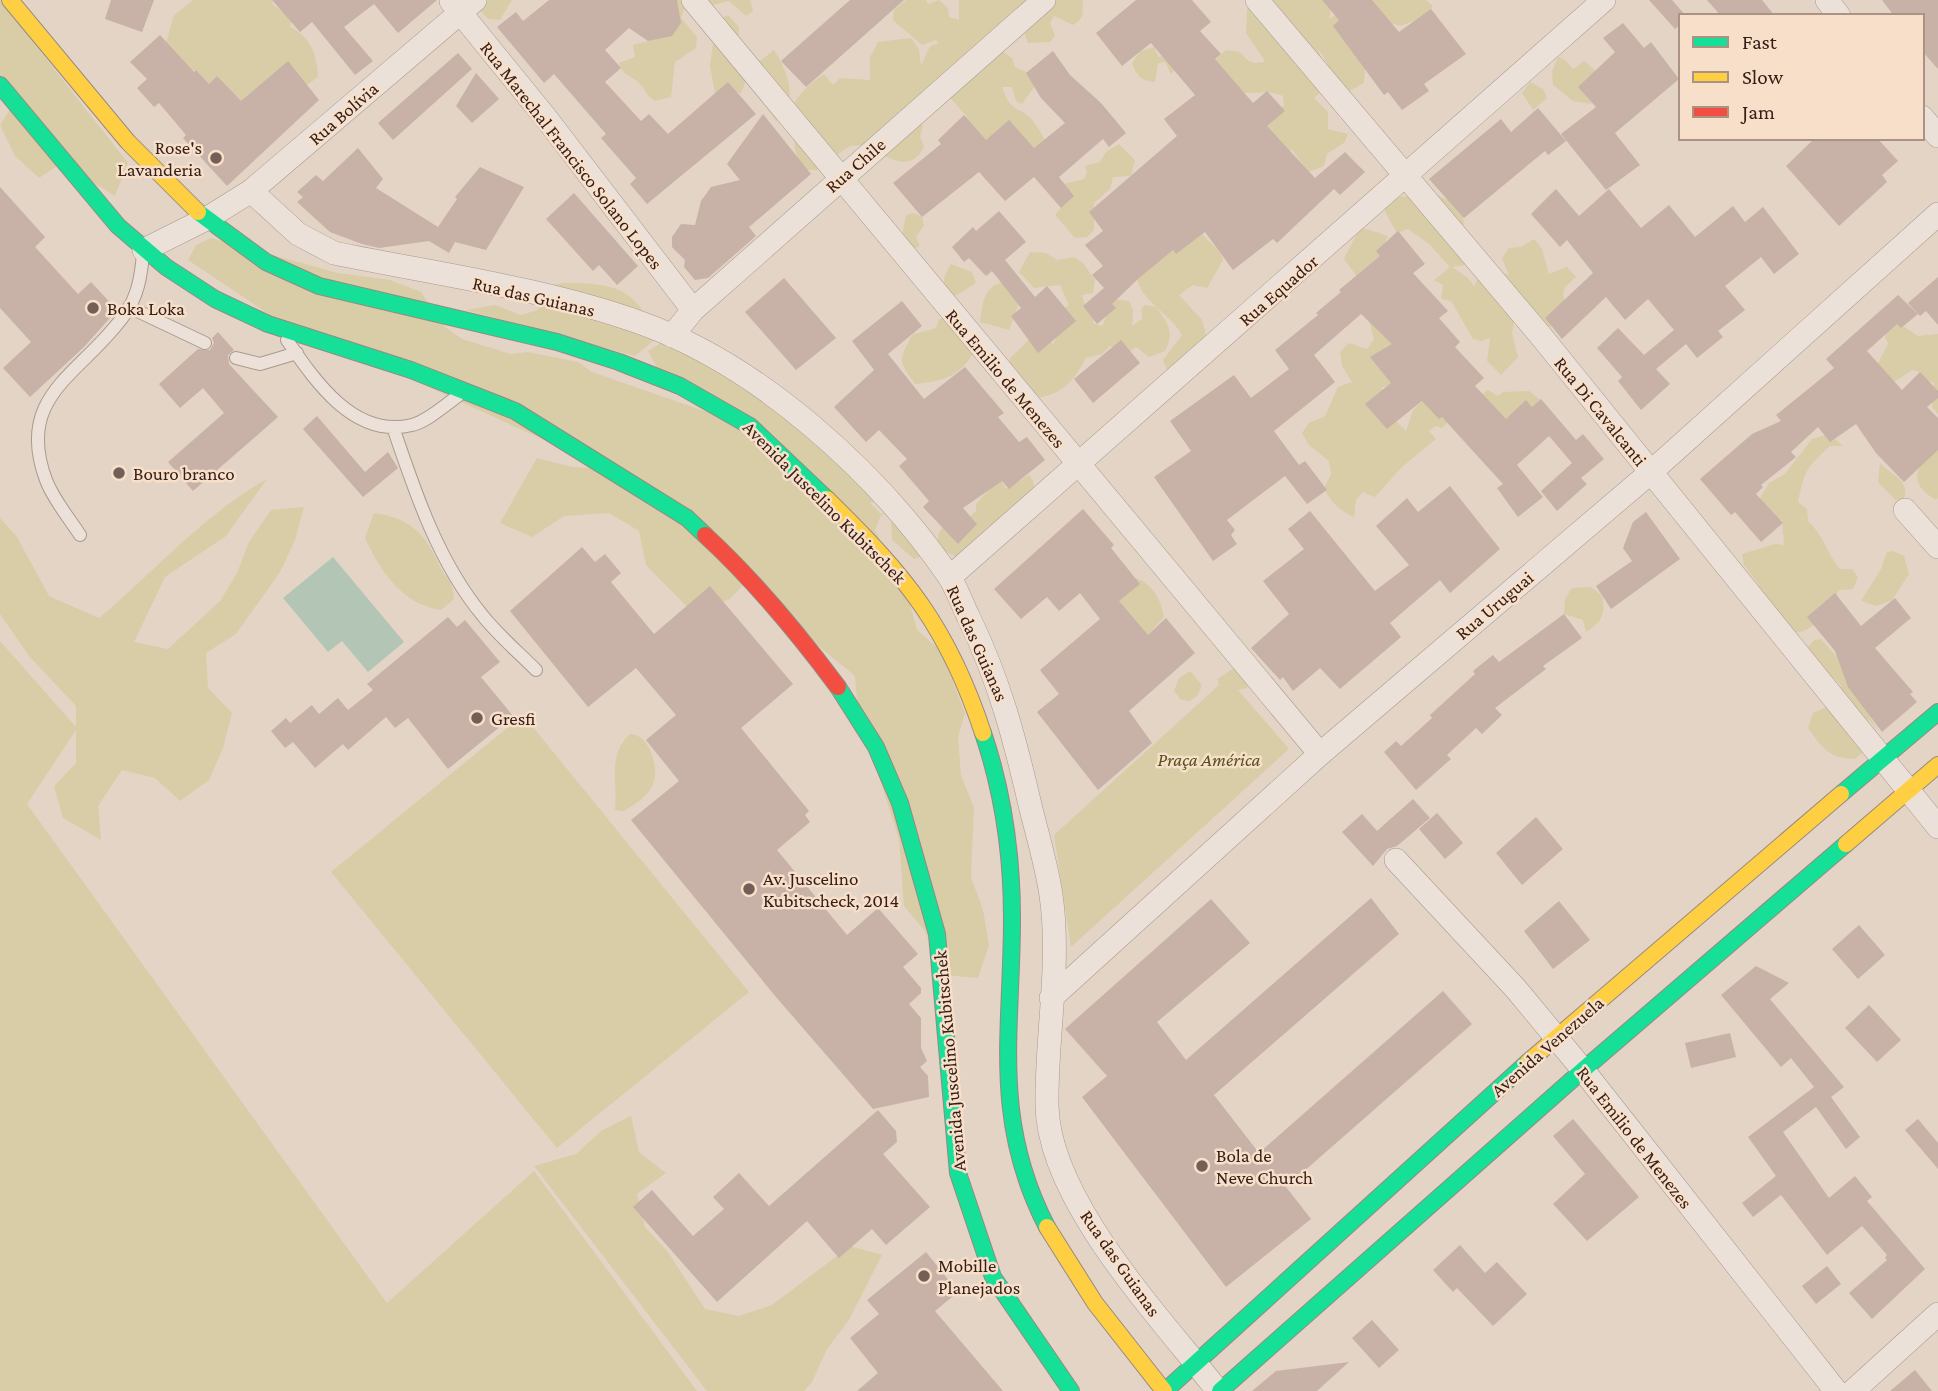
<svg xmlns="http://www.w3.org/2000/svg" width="1938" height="1391" viewBox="0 0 1938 1391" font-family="'Crimson Pro',serif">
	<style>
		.green { fill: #d8cda7 }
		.water { fill: #b3c6b5 }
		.building { fill: #c8b1a7 }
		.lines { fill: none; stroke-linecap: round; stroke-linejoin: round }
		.lane-casing { stroke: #a89a90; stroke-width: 14 }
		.street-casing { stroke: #a89a90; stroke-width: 24 }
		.fast-casing { stroke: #978980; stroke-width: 18 }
		.slow-casing { stroke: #978980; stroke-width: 18 }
		.jam-casing { stroke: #978980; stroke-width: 18 }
		.lane { stroke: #ebe1d8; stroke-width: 12 }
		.street { stroke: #ebe1d8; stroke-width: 23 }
		.fast { stroke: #16e098; stroke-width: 16 }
		.slow { stroke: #ffcf43; stroke-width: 16 }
		.jam { stroke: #f24e42; stroke-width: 16 }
		.poi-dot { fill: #725f56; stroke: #f8dfc9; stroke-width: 2.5 }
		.labels { text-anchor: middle; stroke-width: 5; stroke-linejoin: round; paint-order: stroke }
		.street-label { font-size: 19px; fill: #352019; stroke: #f8dfc9 }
		.poi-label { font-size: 19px; fill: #352019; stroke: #f8dfc9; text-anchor: start }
		.park-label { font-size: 19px; font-style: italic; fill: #52531e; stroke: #f8dfc9 }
	</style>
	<rect width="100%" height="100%" fill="#e4d4c6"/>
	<path class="green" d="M0,0L128,163L115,196L62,163L39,178L15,156L0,125L15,102L0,85Z
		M193,0H272L273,5L292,18L290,27C311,37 317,55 318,77L306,86L293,67L283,65L246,108L217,76L209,84L196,70L188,71L166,43L174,15Z
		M471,0H512L500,20L488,19Z
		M669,0H750L753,11L746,16L729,1L705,7L686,4L681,18L697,37L696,48L675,62L671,97L655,101C646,96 646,90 639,83C631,75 623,76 619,63L635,57L633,45L648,41Z
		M906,0H926L928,4L939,0L948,8L949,17L959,20V0H1083C1081,12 1087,17 1073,25L1054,16L1050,23L1055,36L1050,42L1028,43L1024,32L1001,50L1012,58L1015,67L1031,74L1037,83L1022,104L1016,101L1012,87H1002C1011,115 1021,106 1032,120C1038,127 1043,136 1047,145L1042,154L1005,127L986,140L974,160L955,149L967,117L948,95L918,118L923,126L920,136L924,147C909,176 885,155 865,145L850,146L838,154L836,170H806C788,150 799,137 789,116C795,96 807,86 824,74L833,85L840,78L870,80V57L878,42L911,38L919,49L921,66L930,46L939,43L936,40L922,45L893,20L894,10Z
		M1263,0H1328L1331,11L1329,19L1338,13L1365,68L1364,83L1346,93C1332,78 1329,62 1317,48L1329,76L1324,89L1314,98L1328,112V129L1348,134L1345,142L1327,154L1324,166L1309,172L1292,150H1210L1273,116L1284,105L1283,96C1267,89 1252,95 1235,92L1213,62L1226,50L1240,52C1247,61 1253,66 1265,61L1246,33L1247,9Z
		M1359,0H1426L1433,6L1427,16L1400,26L1381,19Z
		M728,15L739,27L738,49L747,78L741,93H715L710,66L716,21Z
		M1154,47L1159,57L1163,56L1177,67L1171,74L1165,62L1158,63L1155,82C1141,81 1137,76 1132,63L1141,51Z
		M774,50C788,72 800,102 776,121L762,102L760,61Z
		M1558,57L1565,60L1573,69L1584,61L1598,73L1591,104L1573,101L1553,85L1552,72Z
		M1530,82L1543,89L1547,98L1533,110L1522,93Z
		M1119,144L1135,160L1131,176L1113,177L1110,189L1094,203V230L1087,237L1075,238L1055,215L1064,204L1063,184L1084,179L1087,173L1085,166L1100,162L1106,152Z
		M1434,194L1462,206C1465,224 1462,241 1470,257L1466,265L1452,267L1468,278L1474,286L1481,273L1498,271L1509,275L1502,258L1509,248L1521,247L1534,239L1542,249L1549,274L1567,267L1576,277L1565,287L1563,295L1566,302L1552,327L1541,324L1517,304L1512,333L1518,357L1501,375L1487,361L1490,338L1481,341L1473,339L1451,301L1441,299L1443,285L1434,280L1450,267L1429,244L1408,229L1397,233L1385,212L1387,198Z
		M914,213L922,217L924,225L916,237L920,246L911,250L901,241L906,215Z
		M1360,227L1388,236L1383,246L1394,269L1359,279L1344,259Z
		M1202,234L1220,252L1223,260L1207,288L1193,285L1179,295L1202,320L1207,339L1170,377L1163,360L1182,335C1172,315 1139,300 1137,277L1167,252Z
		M211,238L338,273L390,280L421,292L445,327L462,339L511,354L528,352L578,362L592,372L707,412L660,373L648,351L664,341L735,373L878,499L870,503L881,514L891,510L923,556L914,559L892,540L891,520L885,514L881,515L875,530L906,590L917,630L941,651L965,713L958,737L961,775L974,808L971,877L983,910L989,945L978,978L942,975L925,931L904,906L899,839L858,711L855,676L799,630L750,578L730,599L694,614L646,565L639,531L609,513L564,516L532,537L500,523L537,458L572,467L608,469L270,315L188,260L196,245Z
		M1030,252L1046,253L1057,260L1074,257L1083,263L1095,280L1093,293L1082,295L1084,303L1095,313L1093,323L1102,326L1114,299L1129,301L1133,311L1132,326L1142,319L1141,309L1145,305L1156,307C1168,323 1175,332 1165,351L1149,357L1136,347L1127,353L1110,346L1102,354L1086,358C1074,381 1061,396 1034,398L1008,369L1010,358L1036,333L1046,335L1053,345L1060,328L1061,310L1069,305L1060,285L1034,288L1019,272Z
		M951,264L972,272L976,283L952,298C941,285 942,278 951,264Z
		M1004,282L1021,298L1009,330L980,322C983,303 983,286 1004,282Z
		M564,283C617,283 635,288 658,337L635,356L466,310L495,305L521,315L538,310L545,286Z
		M1366,309L1399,346L1393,384L1381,388L1389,396L1383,421L1397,422L1406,431L1413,410L1425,399L1450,420L1442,428L1436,426L1429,431L1436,439L1401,468L1375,497L1363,492L1356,500L1354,517C1339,511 1331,502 1324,488L1331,474L1329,461L1309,445L1302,433L1309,423L1325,416L1338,387L1352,382L1342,366L1340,352L1349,343L1367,349L1374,339Z
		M949,318L973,353C959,378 941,381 915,384C898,359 898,363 912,335L936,328L939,319Z
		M1891,324H1900L1918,336L1938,334V414L1932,407L1934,383L1923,379L1920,372L1912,370L1892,383L1874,371L1888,344L1885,336Z
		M1488,390L1498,396L1503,392L1529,391L1543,402V440L1470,403Z
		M1829,434L1843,446H1830C1805,469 1805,470 1798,502L1807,509L1808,521C1823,534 1827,554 1840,569H1852L1858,577L1853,589L1839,590C1830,607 1812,639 1788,631C1777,627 1765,609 1756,601L1759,585L1744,565L1742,554L1775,544L1784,545L1782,520L1769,519L1759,500L1769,483L1785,474L1812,439Z
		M1938,440V498L1936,500C1902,480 1921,464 1938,440Z
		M1880,463C1892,476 1910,479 1904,499L1895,500L1878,482Z
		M1029,475L1033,481L1035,496L961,560L938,547V535L942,528L962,524L976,511V504L1000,478L1006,489Z
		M267,479L226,536L165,577L134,642L168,649L220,601L237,573L249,542L271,510L304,507L295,540L280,572L236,634L206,653L208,688L232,713L223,748L209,780L180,801L155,778L122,770L98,806L101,840L63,818L54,786L76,763V730L27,804L387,1303L534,1171L697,1391H0V641L76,727V706L29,656L0,614V518L17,537L49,596L99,618C155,571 203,515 267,479Z
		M374,513C410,518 425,533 439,565C446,581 452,576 454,599L441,610C403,605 380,571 365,538Z
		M1893,551L1904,556L1909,574L1892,600L1876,606L1861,601L1881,569L1887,552Z
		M1135,578C1152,583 1161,599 1164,617L1148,635L1115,598Z
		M1591,587L1602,596C1606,614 1602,622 1586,632L1583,620L1564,614L1565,599L1572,588Z
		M1821,639L1837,657L1878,731L1868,719L1869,747L1855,759C1830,759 1822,748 1808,728L1813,713L1838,702L1841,685L1805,651L1814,640Z
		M1239,665L1249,679L1247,688L1238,690L1289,749L1071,947L1054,835L1219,685L1217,679Z
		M1190,671L1202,685L1198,695L1190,701L1181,700L1174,691L1179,678Z
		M523,715L749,992L557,1148L331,872Z
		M630,734C649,734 660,767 653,784C649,796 635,804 624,811L615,810C618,782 607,755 630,734Z
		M631,1116L639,1152L666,1173L637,1194L645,1227L668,1252L705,1309L739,1316L772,1305L850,1246L882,1255L849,1320L827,1349L812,1382L804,1391H707L534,1166L576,1154L601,1131Z"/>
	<path class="water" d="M333,557L404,642L368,672L342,641L328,652L283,598Z"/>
	<path class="building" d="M111,0H154L142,32L105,19Z
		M272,0H437L398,33L374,4L344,27L373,61L355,75L312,22L300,32Z
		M549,0H677L681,23L672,36L648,41L629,28L605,50L621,68L605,82L641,121L649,114L668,134L728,82L756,114L647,204L630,184L636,178L601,138L606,134L554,74L544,83L497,27L516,12L523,21Z
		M850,0H904L806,87L781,61Z
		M1136,0H1192L1211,22L1200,31L1221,54L1215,59L1253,103L1267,91L1285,111L1267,126L1315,178L1345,152L1365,172L1340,195L1334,189L1277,243L1273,239L1233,270L1205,232L1176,254L1173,250L1139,278L1112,304L1116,308L1097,324L1083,306L1104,288L1092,275L1103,266L1085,245L1103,231L1089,212L1177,136L1164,119L1195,95L1151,43L1122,66L1096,33Z
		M1322,0H1372L1399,32L1431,9L1466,54L1424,84L1429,91L1402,110L1388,92L1384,95L1333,26L1339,20Z
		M1649,0H1672L1686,16H1681V24L1675,29Z
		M1707,0H1762L1775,16H1721Z
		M1882,0H1938V69L1922,51V16H1894Z
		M1623,23L1644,48L1651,42L1679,79L1615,133L1640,165L1606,190L1561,134L1596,107L1578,87L1615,52L1603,38Z
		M160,35L194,72L196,70L209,84L217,76L241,101L288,61L319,100L227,186L183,138L186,135L159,103L154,107L137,88L147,79L130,62Z
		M1053,51L1070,75L1101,103L1126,133L1109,147L1103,139L1059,177L1074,196L1061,208L1034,177L1005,201L979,172L922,217L893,183L941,144L938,140L964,115L986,140L1009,120L1034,148L1065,123L1041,98L1026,73Z
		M458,53L472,69L393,140L378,123Z
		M476,73L499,99L472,123L456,106Z
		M1538,108L1566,141L1548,155L1545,151L1464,218L1429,179L1501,119L1511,132Z
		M763,114L811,174L749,227L756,236L708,278L695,280L684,267L685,260L672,247V237L681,224L695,225L701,201L711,187L740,180L727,164Z
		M1815,138H1877L1898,161L1882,175L1887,182L1839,226L1786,166Z
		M358,148L383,179L376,188L438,227L457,199L455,197L480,167L524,187L486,250L455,242L449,253L429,241L379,248L362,244L330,232L297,202L303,197L297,192L316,175L323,181Z
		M0,187L45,237L35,247L78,294L91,282L117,310L84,347L30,397L3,368L31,342L0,308Z
		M1556,189L1579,216L1609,189L1641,228L1669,205L1695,237L1733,206L1745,222L1763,207L1799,254L1774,274L1761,257L1725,286L1745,310L1718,331L1723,337L1697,358L1686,344L1656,369L1670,384L1641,410L1618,381L1622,377L1597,348L1618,328L1644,355L1674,330L1648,299L1625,320L1606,297L1562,339L1545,318L1593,273L1567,240L1560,247L1531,214Z
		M574,193L638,266L617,285L599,265L593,271L546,219Z
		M999,211L1026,242L1005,260L1035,297L1047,286L1076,321L1038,353L1011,316L1021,308L992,271L986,276L969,258L964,262L952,247L973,227L976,231Z
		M1398,231L1425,264L1413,273L1448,311L1439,318L1460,342L1455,347L1484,378L1475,386L1506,419L1526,400L1532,407L1541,399L1576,440L1583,434L1604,459L1581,478L1587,484L1557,511L1541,491L1572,463L1549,436L1517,465L1543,497L1518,517L1497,488L1503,484L1442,417L1439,419L1422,401L1387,429L1365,404L1391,383L1370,357L1392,344L1361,314L1314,355L1335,382L1274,431L1299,465L1305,461L1327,490L1307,504L1285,476L1227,520L1235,530L1231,535L1237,544L1213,561L1154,477L1191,451L1170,421L1234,375L1251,398L1289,369L1275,350L1318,315L1316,313L1341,292L1339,290L1380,256L1376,251Z
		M1938,277V325L1926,311L1920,316L1908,303Z
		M784,278L836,338L796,370L745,312Z
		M1898,295L1918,314L1901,328L1897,324L1867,351L1902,390L1920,372L1938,391V398L1927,407L1938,418V450L1904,482L1876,453L1856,424L1830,442L1818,427L1791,452L1796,457L1761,485L1763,487L1756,494L1783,523L1761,542L1735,512L1731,515L1700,479L1752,434L1781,421L1776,415L1834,368L1826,359Z
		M902,301L922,326L888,354L924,399L965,367L1004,413L998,417L1019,442L1027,437L1045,460L1009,489L1002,481L963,508L977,524L958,544L923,507L929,501L899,466L907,459L879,430L866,442L834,407L874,370L852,341Z
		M218,332L234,350L228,355L229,364L278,417L193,491L168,462L224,413L203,388L180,408L159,384L198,349L210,350L214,343L212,338Z
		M1121,340L1140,363L1093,403L1074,379Z
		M317,416L365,472L388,452L398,468L363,497L303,429Z
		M1450,486L1500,549L1450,593L1440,580L1390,623L1401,637L1340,689L1320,668L1293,691L1283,677L1280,680L1251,648L1289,614L1263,581L1304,549L1288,529L1310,511L1375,591L1409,565L1376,526L1407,498L1418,512Z
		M1083,509L1114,545L1111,548L1140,584L1119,601L1148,635L1166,618L1195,653L1129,711L1152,743L1098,790L1037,712L1059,694L1040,670L1100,619L1080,593L1059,611L1047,597L1021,619L994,589Z
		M1646,512L1680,559L1611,609L1596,586L1632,561L1623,548L1633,522Z
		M582,547L595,562L605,554L621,573L611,582L654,634L710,586L793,684L741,728L809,811L805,815L810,822L777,850L847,935L878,908L918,954L903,967L921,988V993L909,1004L921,1018V1048L927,1061L920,1067L928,1076L929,1097L873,1109L776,997L631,820L679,781L646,740L676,715L636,668L588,707L510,611Z
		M1835,593L1861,626L1895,598L1911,618L1875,648L1913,692L1910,694L1917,702L1882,732L1848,687L1835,651L1807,617Z
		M1564,614L1582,638L1543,666L1546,669L1495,708L1502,715L1482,734L1476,728L1447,755L1451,759L1416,790L1384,752L1396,741L1401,746L1432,718L1430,715L1475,674L1473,671L1493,655L1499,662Z
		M448,617L457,627L465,620L500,662L481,677L513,716L448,769L408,718L395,728L386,717L348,750L343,744L315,768L293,742L285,748L271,731L286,718L290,723L312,705L319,714L338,698L348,710L373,690L367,684Z
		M1413,799L1430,818L1397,846L1387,849L1373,866L1342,832L1362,814L1377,831Z
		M1437,813L1463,843L1445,859L1419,829Z
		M1536,817L1563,849L1522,885L1496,853Z
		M1371,898L1399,934L1214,1095L1259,1153L1443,991L1472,1024L1286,1187L1311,1219L1226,1287L1082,1097L1107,1076L1065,1029L1211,899L1250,943L1157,1022L1186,1060Z
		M1559,901L1590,940L1553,969L1524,931Z
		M1859,925L1885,955L1858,979L1832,949Z
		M1756,966L1789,983L1770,999L1844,1087L1831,1097L1860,1137L1846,1149L1816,1107L1783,1132L1829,1198L1855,1176L1872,1197L1867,1201L1925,1269L1872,1319L1849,1293L1887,1260L1885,1258L1887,1255L1862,1226L1827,1255L1781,1195L1753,1217L1742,1203L1776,1176L1748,1137L1814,1087L1791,1058L1781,1067L1721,995Z
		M1869,1005L1901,1040L1877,1062L1845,1028Z
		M1730,1033L1736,1057L1691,1068L1685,1043Z
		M878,1110L896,1131L897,1142L883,1154L930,1207L886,1245L872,1229L839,1258L807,1221L717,1302L633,1207L652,1190L693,1236L724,1209L713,1197L739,1173L769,1206Z
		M1573,1119L1639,1197L1587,1241L1553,1204L1585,1174L1553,1136Z
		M1918,1119L1938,1143V1169L1905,1130Z
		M1460,1245L1485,1273L1497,1262L1527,1294L1493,1326L1457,1288L1453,1292L1433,1270Z
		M926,1252L958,1292L935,1311L1003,1391H857L878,1373L850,1338L879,1314L867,1300Z
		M1827,1266L1841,1284L1816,1304L1802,1286Z
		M1372,1320L1399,1350L1379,1368L1352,1338Z
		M1349,1362L1317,1391H1252L1276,1371Z
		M1915,1370L1932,1391H1890Z"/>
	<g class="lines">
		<defs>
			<path id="lane" d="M129,307L205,343
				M287,340C315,381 354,439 412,425C428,421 445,405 458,396
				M236,358L260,364L297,353
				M393,427C415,492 438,562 483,616C498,635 518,652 536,670
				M80,535C69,518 53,499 46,480C14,394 83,374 125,314C138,296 141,276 143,254"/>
			<path id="street" d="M693,0L1320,754
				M1257,0L1541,336L1938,827
				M1827,0L1839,16
				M451,1L546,118L693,310
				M1922,117L1938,136
				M251,191L298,234L334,253C436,274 543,288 641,323C759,365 877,472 948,575C957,588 962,604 969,618C1000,682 1015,740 1031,809C1038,837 1047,867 1051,895C1061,964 1046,1036 1047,1105C1048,1200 1161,1318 1218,1391
				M144,250L206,219L251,191L475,0
				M672,336L693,310L1044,0
				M1905,510L1938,547
				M950,577L1604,0
				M1396,860L1516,989L1583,1070L1836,1391
				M1051,998L1320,754L1651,472L1938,214
				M1853,1391L1938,1314"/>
			<path id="fast" d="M0,85L118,226L166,267L215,299L268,324L411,370L515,411L687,518L705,535
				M198,212L266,262L319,286L557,342L619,362L680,386L750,426L827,499
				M838,687L876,747L900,803L937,934L958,1173L993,1277L1071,1391
				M983,733C1003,792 1012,856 1012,918C1012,1032 991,1119 1047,1227
				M1841,794L1938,712
				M1165,1391L1528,1062
				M1220,1391L1583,1070L1846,844"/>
			<path id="slow" d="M10,0L128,142L198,212
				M827,499C906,576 948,627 983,733
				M1846,844L1938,765
				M1528,1062L1841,794
				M1047,1227L1095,1303L1164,1391"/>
			<path id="jam" d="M705,535C755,581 797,632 838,687"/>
		</defs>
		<use href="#lane" class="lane-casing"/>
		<use href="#street" class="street-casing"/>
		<use href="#fast" class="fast-casing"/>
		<use href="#slow" class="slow-casing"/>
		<use href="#jam" class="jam-casing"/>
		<use href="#lane" class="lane"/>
		<use href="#street" class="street"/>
		<use href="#fast" class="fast"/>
		<use href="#slow" class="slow"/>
		<use href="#jam" class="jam"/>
	</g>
	<g class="poi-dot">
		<circle cx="216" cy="158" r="7"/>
		<circle cx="93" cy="308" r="7"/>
		<circle cx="119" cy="473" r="7"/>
		<circle cx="477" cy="718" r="7"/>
		<circle cx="749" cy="889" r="7"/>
		<circle cx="1202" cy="1166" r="7"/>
		<circle cx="924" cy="1276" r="7"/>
	</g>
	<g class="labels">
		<g class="street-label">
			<text transform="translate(343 113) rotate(-41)" y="7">Rua Bolívia</text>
			<text transform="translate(572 155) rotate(52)" y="7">Rua Marechal Francisco Solano Lopes</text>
			<text transform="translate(855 165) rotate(-41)" y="7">Rua Chile</text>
			<text transform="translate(1278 290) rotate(-41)" y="7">Rua Equador</text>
			<text transform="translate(534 296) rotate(13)" y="7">Rua das Guianas</text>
			<text transform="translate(1006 378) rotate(50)" y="7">Rua Emilio de Menezes</text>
			<text transform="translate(1601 411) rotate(51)" y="7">Rua Di Cavalcanti</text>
			<text transform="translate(825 502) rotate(45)" y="7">Avenida Juscelino Kubitschek</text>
			<text transform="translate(1494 605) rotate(-40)" y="7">Rua Uruguai</text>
			<text transform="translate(978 643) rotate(66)" y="7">Rua das Guianas</text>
			<text transform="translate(1547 1046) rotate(-41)" y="7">Avenida Venezuela</text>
			<text transform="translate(949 1061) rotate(-95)" y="7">Avenida Juscelino Kubitschek</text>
			<text transform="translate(1635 1137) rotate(52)" y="7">Rua Emilio de Menezes</text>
			<text transform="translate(1121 1263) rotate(55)" y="7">Rua das Guianas</text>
		</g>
		<g class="poi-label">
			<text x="202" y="154" text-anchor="end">Rose's<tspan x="202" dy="22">Lavanderia</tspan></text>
			<text x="107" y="315">Boka Loka</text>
			<text x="133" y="480">Bouro branco</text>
			<text x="491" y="725">Gresfi</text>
			<text x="763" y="885">Av. Juscelino<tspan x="763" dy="22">Kubitscheck, 2014</tspan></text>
			<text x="1216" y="1162">Bola de<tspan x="1216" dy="22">Neve Church</tspan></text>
			<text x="938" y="1272">Mobille<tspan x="938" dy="22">Planejados</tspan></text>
		</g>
		<g class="park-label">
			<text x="1209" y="766">Praça América</text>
		</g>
	</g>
	<rect x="1679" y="14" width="245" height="126" fill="#f8dfc9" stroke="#aa9383" stroke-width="2"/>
	<rect x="1693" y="37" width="35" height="10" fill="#16e098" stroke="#aa9383" stroke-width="2"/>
	<text x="1742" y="49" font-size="21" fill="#352019">Fast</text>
	<rect x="1693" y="72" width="35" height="10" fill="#ffcf43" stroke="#aa9383" stroke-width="2"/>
	<text x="1742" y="84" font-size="21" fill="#352019">Slow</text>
	<rect x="1693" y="107" width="35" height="10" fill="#f24e42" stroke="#aa9383" stroke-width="2"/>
	<text x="1742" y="119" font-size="21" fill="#352019">Jam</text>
</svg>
